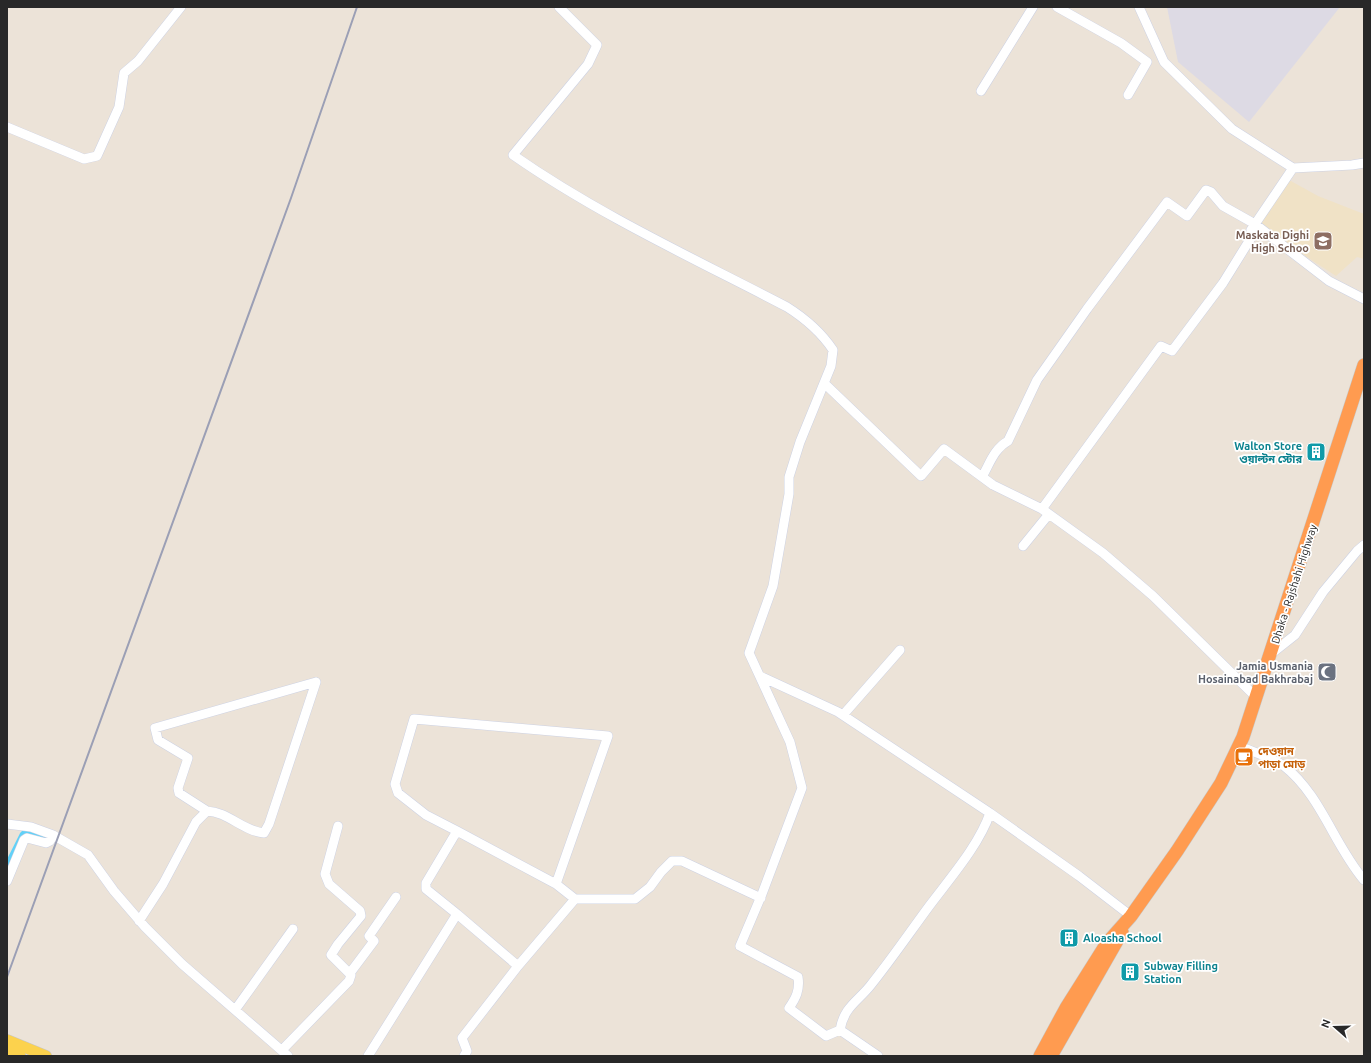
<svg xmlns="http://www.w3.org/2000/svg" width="1371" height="1063" viewBox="0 0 1371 1063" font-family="Ubuntu,'Noto Sans Bengali',sans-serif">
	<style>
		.industrial { fill: #dddae4 }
		.education { fill: #f0e2c6 }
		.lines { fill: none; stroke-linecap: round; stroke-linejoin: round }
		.canal { stroke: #61d1f8; stroke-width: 7 }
		.minor-casing { stroke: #cdd2e3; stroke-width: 10 }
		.major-casing { stroke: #c7c7c7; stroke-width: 12 }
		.highway-casing { stroke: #c7c7c7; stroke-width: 14 }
		.minor { stroke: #fff; stroke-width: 9 }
		.major { stroke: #fcd24d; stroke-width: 11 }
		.highway { stroke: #ff9b50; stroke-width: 13 }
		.rail { stroke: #9b9fb5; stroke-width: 2 }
		.labels { text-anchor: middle; stroke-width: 3.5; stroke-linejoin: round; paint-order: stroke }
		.education-label { font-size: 11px; font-weight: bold; fill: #785e54; stroke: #fff; text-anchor: end }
		.culture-label { font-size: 11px; font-weight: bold; fill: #0d838f; stroke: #fff; text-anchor: start }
		.street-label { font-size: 11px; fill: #282828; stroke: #fff }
		.worship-label { font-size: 11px; font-weight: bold; fill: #5b616d; stroke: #fff; text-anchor: end }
		.food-label { font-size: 11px; font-weight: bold; fill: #c56008; stroke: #fff; text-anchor: start }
	</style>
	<rect width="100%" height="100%" fill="#ece3d8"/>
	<path class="industrial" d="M1167,7H1340L1249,122L1178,62Z"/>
	<path class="education" d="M1289,180L1318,196L1364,214V259L1357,257L1336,276L1258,225Z"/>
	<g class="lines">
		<path class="canal" d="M7,867L23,835L25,833L47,837"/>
		<defs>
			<path id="minor" d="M559,7L597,45L588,64L513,155C599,215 695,259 787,307C806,319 821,332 833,350L831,366L800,442L789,477V494L773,586L749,653L790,742L802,788L762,894L740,946L798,977C800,990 796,998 789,1008L826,1036L840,1030
				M1057,7L1121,43L1147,62L1128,95
				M1139,7L1164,62L1232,129L1293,168L1352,165L1364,163
				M981,91L1033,7
				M7,127L84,159L97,156L119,107L124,73L138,61L181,7
				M824,383L921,476L944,449L993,485L1042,509
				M982,477C990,463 994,449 1008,441L1037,380L1087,309L1167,202L1187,216L1206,190L1211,192L1223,206L1255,224L1329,281L1364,299
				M1023,546L1049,514
				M1271,654L1295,635L1323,592L1357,551L1364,545
				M760,676L838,712L990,813C979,845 951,877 930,905C910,932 891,960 870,986C857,1002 844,1007 840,1030L878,1056
				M1257,698L1153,596L1103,553L1042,509L1161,346L1172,351L1223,283L1254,233L1251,230L1293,168
				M843,715L900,650
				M1239,746C1253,752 1271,757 1284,766C1321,795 1334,845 1364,880
				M207,811L179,793L178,788L188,758L158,740L155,728L316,682
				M990,813L1079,876L1131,916
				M7,824L31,827L53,835L88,855L114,891L145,927L182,964L288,1056
				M457,831L556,884
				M7,881L24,840L27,838L46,843L50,841L53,835
				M457,914L518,966
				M139,921L163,884L196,822L207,811C228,812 243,831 264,833L269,824L316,682
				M350,973L374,941L369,936L396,897
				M235,1010L293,929
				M282,1050L349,981L351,975L331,955L338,944L361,916L360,911L329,884L325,874L338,826
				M368,1056L457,914L426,889V883L457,831L426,815L398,793L395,784L414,719L608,736L556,884L575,899H635L650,887L661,872L672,861H682L761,898
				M464,1056L467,1051L462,1038L518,966L575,899"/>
			<path id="major" d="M7,1040L46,1056
				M7,1050L20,1056"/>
			<path id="highway" d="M1040,1056L1066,1008L1107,943L1131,916L1177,851L1221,783L1243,737L1364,365
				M1051,1056L1122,932"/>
		</defs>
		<use href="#minor" class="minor-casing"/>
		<use href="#major" class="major-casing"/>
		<use href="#highway" class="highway-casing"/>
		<use href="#minor" class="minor"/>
		<use href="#major" class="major"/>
		<use href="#highway" class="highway"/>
		<path class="rail" d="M7,977L291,198L357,7"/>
	</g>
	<defs>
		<symbol id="university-square" viewBox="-11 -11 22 22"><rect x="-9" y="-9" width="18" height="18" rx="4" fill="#8d6e63" stroke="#fff"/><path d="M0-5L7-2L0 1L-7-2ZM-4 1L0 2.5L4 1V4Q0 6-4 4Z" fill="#fff"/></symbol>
		<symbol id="building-square" viewBox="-11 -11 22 22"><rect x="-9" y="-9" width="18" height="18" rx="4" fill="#0f9aa8" stroke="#fff"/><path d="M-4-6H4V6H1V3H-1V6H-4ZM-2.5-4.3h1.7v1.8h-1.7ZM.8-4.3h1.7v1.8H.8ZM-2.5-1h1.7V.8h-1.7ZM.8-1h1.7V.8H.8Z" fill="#fff"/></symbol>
		<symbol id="mosque-square" viewBox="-11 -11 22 22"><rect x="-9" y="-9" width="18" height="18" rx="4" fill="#6b7280" stroke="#fff"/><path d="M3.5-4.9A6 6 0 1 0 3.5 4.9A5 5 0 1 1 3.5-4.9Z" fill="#fff"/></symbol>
		<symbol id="cafe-square" viewBox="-11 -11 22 22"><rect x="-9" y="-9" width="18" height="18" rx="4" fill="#e8710a" stroke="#fff"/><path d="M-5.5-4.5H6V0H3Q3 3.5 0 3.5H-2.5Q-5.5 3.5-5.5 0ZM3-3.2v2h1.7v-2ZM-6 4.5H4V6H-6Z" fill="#fff"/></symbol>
	</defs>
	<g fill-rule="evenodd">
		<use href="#university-square" x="1312" y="230" width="22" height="22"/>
		<use href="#building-square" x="1305" y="441" width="22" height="22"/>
		<use href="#mosque-square" x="1316" y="661" width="22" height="22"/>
		<use href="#cafe-square" x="1233" y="746" width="22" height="22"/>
		<use href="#building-square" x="1058" y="927" width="22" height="22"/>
		<use href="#building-square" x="1119" y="961" width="22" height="22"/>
	</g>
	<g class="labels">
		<g class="education-label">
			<text x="1309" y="239">Maskata Dighi<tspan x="1309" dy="13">High Schoo</tspan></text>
		</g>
		<g class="culture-label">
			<text x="1302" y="450" text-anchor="end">Walton Store<tspan x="1302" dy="13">ওয়াল্টন স্টোর</tspan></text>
			<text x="1083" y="942">Aloasha School</text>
			<text x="1144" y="970">Subway Filling<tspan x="1144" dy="13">Station</tspan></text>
		</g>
		<g class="street-label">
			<text transform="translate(1294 584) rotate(-72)" y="4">Dhaka - Rajshahi Highway</text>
		</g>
		<g class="worship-label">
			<text x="1313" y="670">Jamia Usmania<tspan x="1313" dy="13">Hosainabad Bakhrabaj</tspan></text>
		</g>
		<g class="food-label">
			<text x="1258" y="755">দেওয়ান<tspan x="1258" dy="13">পাড়া মোড়</tspan></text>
		</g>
	</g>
	<rect width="1371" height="1063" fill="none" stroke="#282828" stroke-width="16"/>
	<g transform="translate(1335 1027) rotate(290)" stroke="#ffffff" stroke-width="3" paint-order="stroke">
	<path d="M0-3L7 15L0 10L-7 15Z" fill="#282828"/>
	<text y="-6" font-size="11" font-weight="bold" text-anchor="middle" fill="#282828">N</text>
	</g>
</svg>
